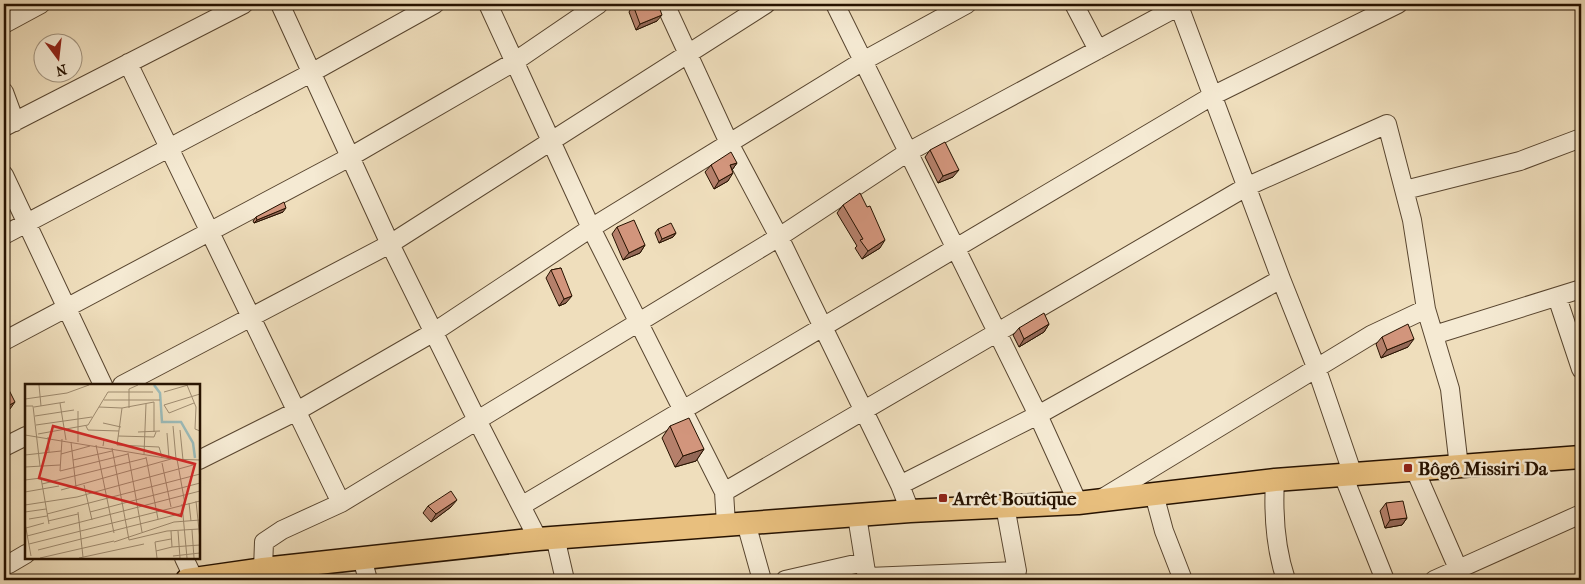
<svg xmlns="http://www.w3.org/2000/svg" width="1585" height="584" viewBox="0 0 1585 584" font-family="'IM FELL French Canon',serif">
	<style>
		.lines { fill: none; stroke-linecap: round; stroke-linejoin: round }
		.minor-casing { stroke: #58452f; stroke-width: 20 }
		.major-casing { stroke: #261200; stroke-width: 25 }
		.minor { stroke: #f5ead3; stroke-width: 18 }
		.major { stroke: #e8bf7e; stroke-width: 22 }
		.wall { fill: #b5806b; stroke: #261200 }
		.shaded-wall { fill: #936857; stroke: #261200 }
		.building { fill: #d2957c; stroke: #261200 }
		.poi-dot { fill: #8f2418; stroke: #f5ead3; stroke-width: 2 }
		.labels { text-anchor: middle; stroke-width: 5; stroke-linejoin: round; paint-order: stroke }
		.poi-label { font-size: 19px; font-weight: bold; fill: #261200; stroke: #f5ead3; text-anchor: start }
		.inset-river { fill: none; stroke: #9cbbb9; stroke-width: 2.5 }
		.inset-road { fill: none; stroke: #9f8c71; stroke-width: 1 }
		.view { fill: #d62828; fill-opacity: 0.15; stroke: #d62828; stroke-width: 2.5 }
		.inset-edge { fill: none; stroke: #261200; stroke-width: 2.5 }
	</style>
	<rect width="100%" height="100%" fill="#efdebc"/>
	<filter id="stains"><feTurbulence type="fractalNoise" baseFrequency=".004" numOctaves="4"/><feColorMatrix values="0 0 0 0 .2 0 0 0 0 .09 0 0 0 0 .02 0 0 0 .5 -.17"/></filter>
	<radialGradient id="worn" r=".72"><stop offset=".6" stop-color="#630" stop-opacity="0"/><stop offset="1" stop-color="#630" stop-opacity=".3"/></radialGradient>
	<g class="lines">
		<defs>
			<path id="minor" d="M280,4L390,244L477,420L538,539
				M488,4L591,228L724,492L726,524
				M665,4L729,143L779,237L900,485L910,511
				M835,4L1038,415L1078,503
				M1074,4L1098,50
				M1179,6L1281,279L1316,367L1353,475
				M4,24L41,4
				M128,63L341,503
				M4,92L15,122
				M4,127L244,4
				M4,175L103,385
				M1405,190L1520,161L1581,138
				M4,235L311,73L435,4
				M1557,297L1581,369
				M1434,335L1581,289
				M4,341L350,157L514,62L599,4
				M122,385L390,244L766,4
				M4,447L26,436
				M199,460L297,411L434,332L591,228L863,61L967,4
				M1415,470L1463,580
				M1343,475L1385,580
				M1275,480C1273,515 1275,547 1286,580
				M900,485L1038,415L1281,279
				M724,492L1246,187L1387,124L1412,220L1426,309L1450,389L1459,467
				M1154,494L1164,531L1183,580
				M1101,499L1371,335L1426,309
				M521,506L1212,96L1398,4
				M857,516L866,572
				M746,523L762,580
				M555,537L565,580
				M184,558L194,579
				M362,558L368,580
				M9,564L26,554
				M263,569L264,542L282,530L341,503L779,237L908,152L1183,4
				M868,577L1017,571L1005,506
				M785,580L864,562
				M1434,580L1581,514"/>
			<path id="major" d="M187,580L263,569L538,539L910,511L1078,503L1275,480L1581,457"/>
		</defs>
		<use href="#minor" class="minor-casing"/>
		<use href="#major" class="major-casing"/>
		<use href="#minor" class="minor"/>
		<use href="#major" class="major"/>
	</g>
	<path class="wall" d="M633,5L657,21L636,30L629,12Z
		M930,150L953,177L938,183L925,157Z
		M737,163L732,170L728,181L714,189L705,172L711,165Z
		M843,205L880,248L862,259L855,248L857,246L837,213Z
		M283,212L254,223L253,221L256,217Z
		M617,227L645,245L640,253L623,260L612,234Z
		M658,229L676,233L673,237L659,243L655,233Z
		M561,268L566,303L559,306L546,278L551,270Z
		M1049,324L1044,332L1019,347L1013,335L1019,328Z
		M1382,337L1408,347L1381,358L1376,344Z
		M670,426L704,449L696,461L675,467L662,438Z
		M1386,503L1407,518L1402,525L1385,528L1380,511Z
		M428,506L451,507L431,522L423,513Z"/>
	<path class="shaded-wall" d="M662,15L657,21L636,30L640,24Z
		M737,163L732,170L730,165Z
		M959,170L953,177L938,183L943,176Z
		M733,173L728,181L714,189L719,181Z
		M286,208L283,212L254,223L257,220Z
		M676,233L673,237L659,243L662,239Z
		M885,240L880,248L862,259L868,251Z
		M645,245L640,253L623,260L629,253Z
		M572,296L566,303L559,306L564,299Z
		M1049,324L1044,332L1019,347L1024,339Z
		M1414,339L1408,347L1381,358L1387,350Z
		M15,402L10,409L4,413V408Z
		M704,449L696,461L675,467L683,456Z
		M457,500L451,507L431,522L436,514Z
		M1407,518L1402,525L1385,528L1390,520Z"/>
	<path class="building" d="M637,4H658L662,15L640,24L633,5Z
		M945,142L959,170L943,176L930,150Z
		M731,152L737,163L730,165L733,173L719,181L711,165Z
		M860,193L867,207L870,206L885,240L868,251L860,240L863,239L843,205Z
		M284,202L286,208L257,220L256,217Z
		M634,220L645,245L629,253L617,227Z
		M671,223L676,233L662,239L658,229Z
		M561,268L572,296L564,299L551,270Z
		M1044,313L1049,324L1024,339L1019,328Z
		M1408,324L1414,339L1387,350L1382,337Z
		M8,388L15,402L4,408V390Z
		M689,418L704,449L683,456L670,426Z
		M451,491L457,500L436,514L428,506Z
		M1403,501L1407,518L1390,520L1386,503Z"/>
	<g class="poi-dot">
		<rect x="1403" y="463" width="10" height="10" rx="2.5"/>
		<rect x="938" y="493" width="10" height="10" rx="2.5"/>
	</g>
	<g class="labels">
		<g class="poi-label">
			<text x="1418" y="475">Bôgô Missiri Da</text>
			<text x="953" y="505">Arrêt Boutique</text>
		</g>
	</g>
	<g transform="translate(25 384)">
		<rect width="175" height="175" fill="#efdebc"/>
		<path class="inset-river" d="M129,1L135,9L137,38H156L168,59L170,74"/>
		<path class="inset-road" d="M14,1L16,22M162,1L171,23L170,45L175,47M139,8L163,1M0,15L42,9L64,1M79,16H135M35,19L41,56M169,19L144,29L139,21L175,10M0,22H8L15,82M9,23L40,18M74,23L97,24L129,18M104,24V5L113,1M53,27V58M10,32L49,26M78,39L96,43M11,41L67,33M61,42L63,46L94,47M148,42L151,75M155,46L158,76M113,48L135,47M129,48V18M142,49L144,74M13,50L63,41L83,8H128M0,51L146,75L175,76M93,52L129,53L131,48M23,53L24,68M37,55L35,87L103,70M46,58L51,103M71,61L89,149M92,61L134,63L137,73M92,61L97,24M78,62L79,56L92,59M87,64L104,156L142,147L174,145M103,69L117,148M36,70L65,62M119,70L121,20M0,71L36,67M121,73L133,135M152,75L160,120M48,76L87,67M137,79L146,123M0,83L35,81M0,96L16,94L24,140M17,100L121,74M59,101L67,136M36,106L146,75M0,108L34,102M171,117L175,156M164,119L166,137M157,120L162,174M0,121L52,113L168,81M0,128L21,125M53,128L58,173M65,128L175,99M22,130L175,90M4,135L22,132M23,137L53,130M0,139L6,172M1,144L19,139M167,146L169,174M153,147L155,174M2,152L175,107M89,158L149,138L175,136M4,160L175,117M147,163L175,161M13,166L158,129M131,167L147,163L146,147M148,172L175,169M15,174L89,157M54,174L119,160M132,174L130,158L146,155"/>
		<path class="view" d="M28,42L170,80L156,132L14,94Z"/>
		<rect width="175" height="175" class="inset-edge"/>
	</g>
	<rect width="1585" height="584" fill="none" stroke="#efdebc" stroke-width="20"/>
	<rect x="5" y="5" width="1575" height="574" fill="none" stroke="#261200" stroke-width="2.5"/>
	<rect x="10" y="10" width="1565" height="564" fill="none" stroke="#261200"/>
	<g transform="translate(58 58) rotate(165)"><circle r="24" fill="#f5ead3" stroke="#a2947f"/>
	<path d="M0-4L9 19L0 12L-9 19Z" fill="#8f2418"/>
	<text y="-8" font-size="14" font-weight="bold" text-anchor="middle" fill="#261200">N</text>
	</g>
	<rect width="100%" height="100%" filter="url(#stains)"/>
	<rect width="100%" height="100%" fill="url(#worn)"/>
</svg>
